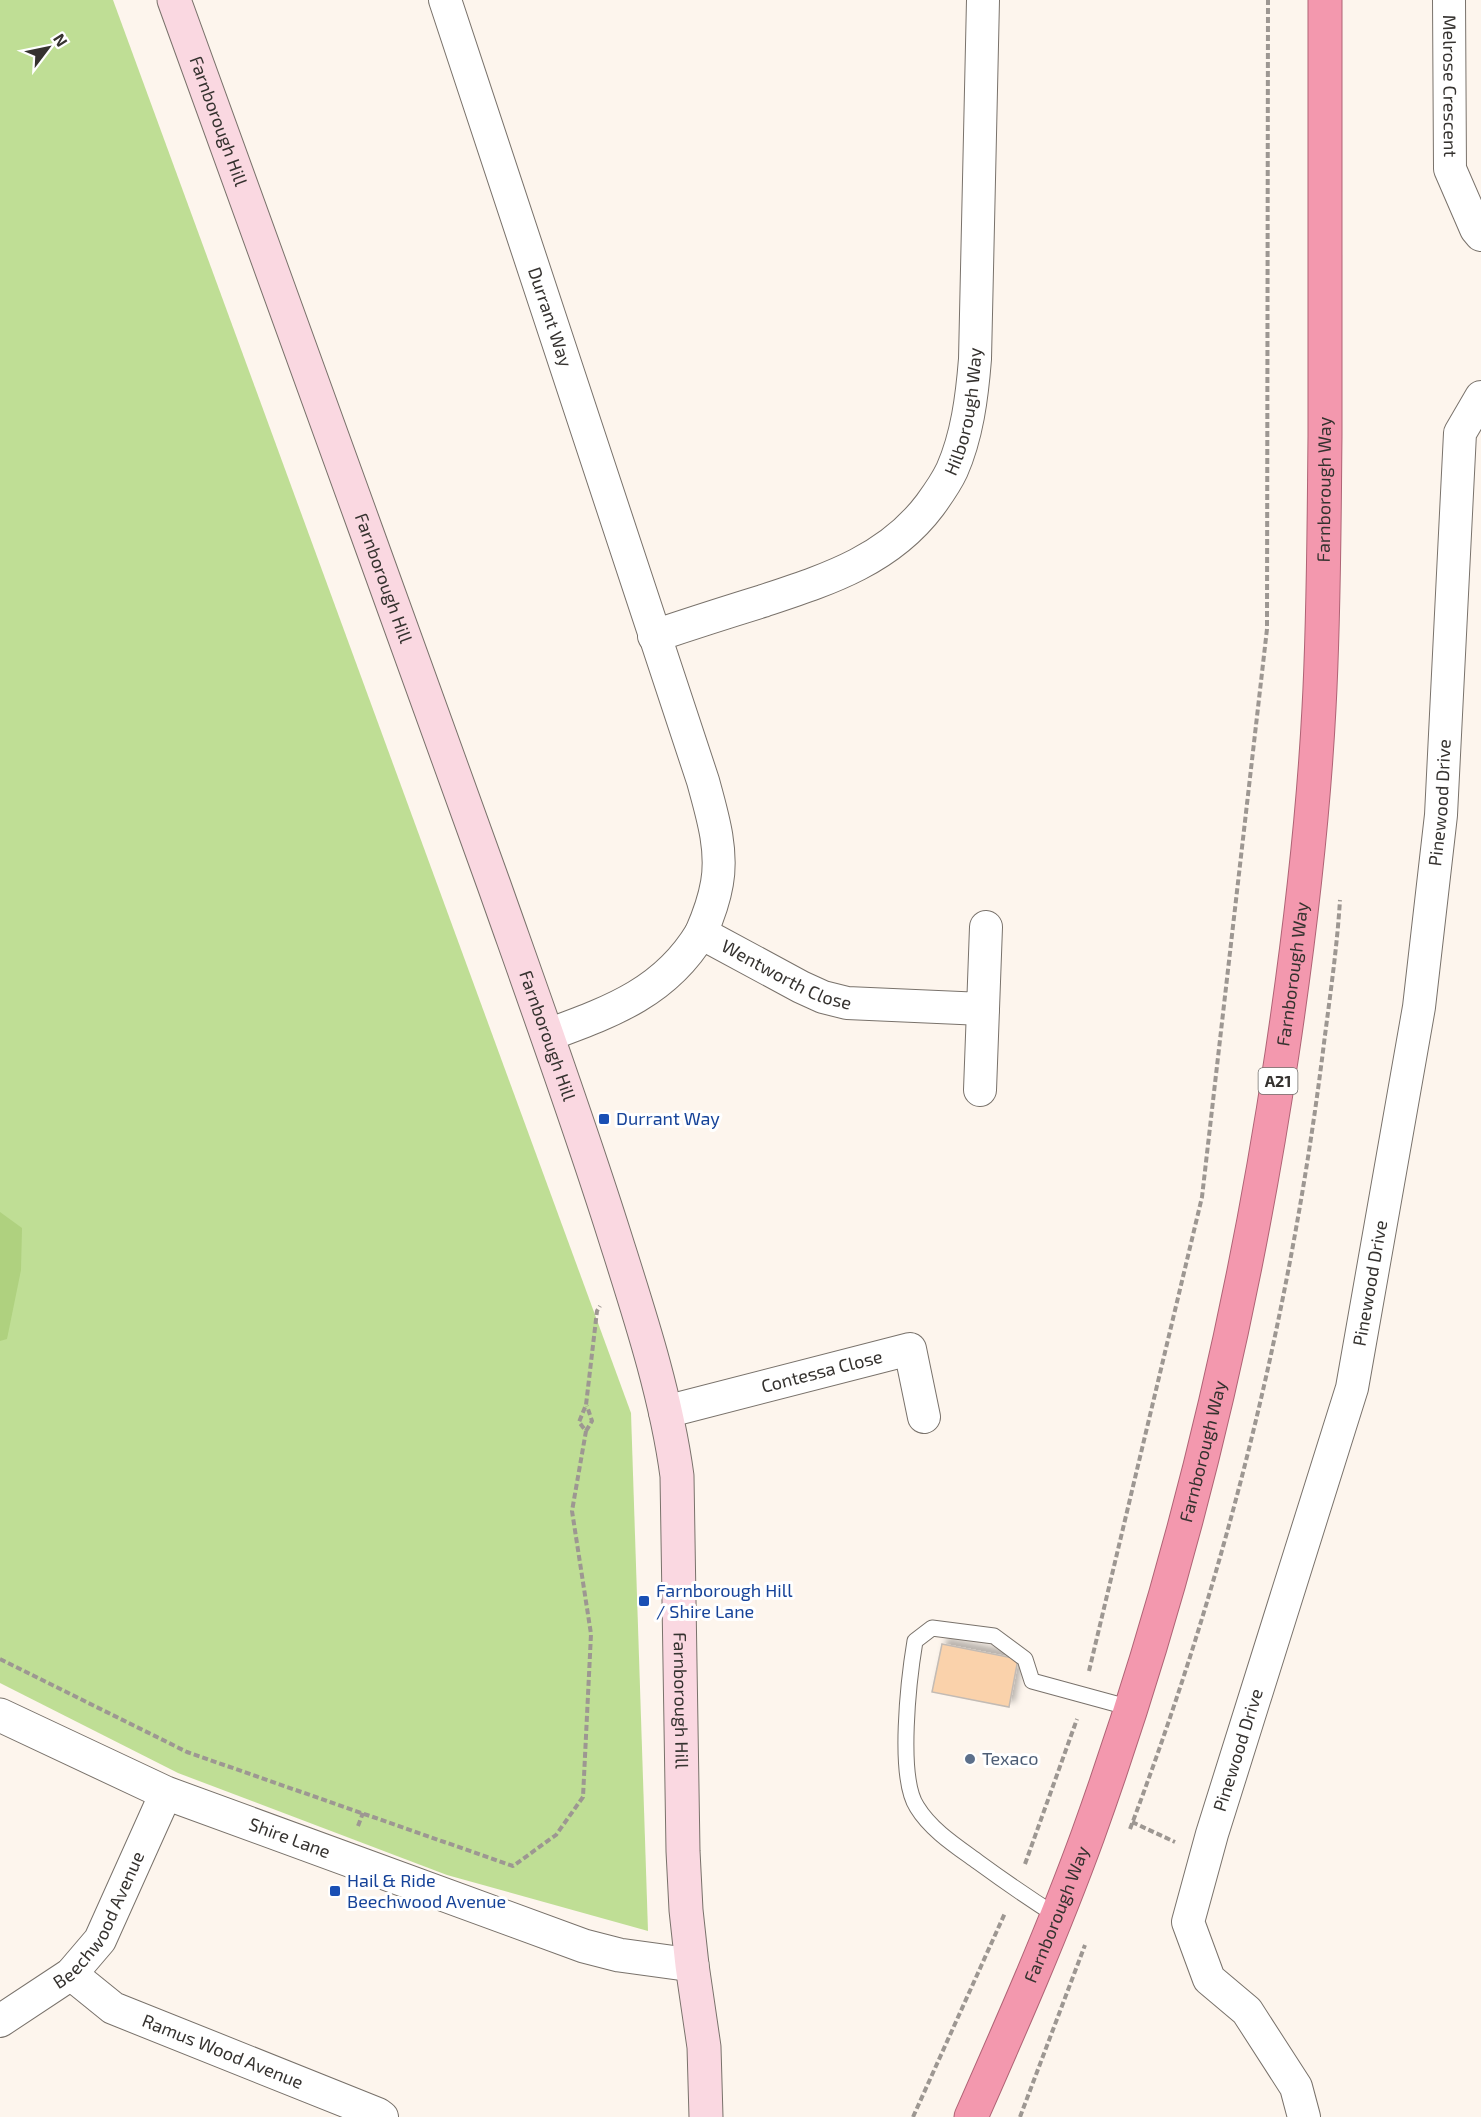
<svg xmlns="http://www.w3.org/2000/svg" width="1481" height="2117" viewBox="0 0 1481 2117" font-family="'Exo 2',sans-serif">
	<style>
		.green { fill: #bfde95 }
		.forest { fill: #afd17f }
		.building { fill: #fad2ab; stroke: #c3bbb4; stroke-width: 1.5; filter: url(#shadow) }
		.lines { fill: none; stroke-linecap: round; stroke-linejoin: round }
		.service-casing { stroke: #79726b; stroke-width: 17 }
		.minor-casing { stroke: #79726b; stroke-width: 34 }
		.tertiary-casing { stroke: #79726b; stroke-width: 35 }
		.secondary-casing { stroke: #79726b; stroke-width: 35 }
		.trunk-casing { stroke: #af6375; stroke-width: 35 }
		.path { stroke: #9d9792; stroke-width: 4; stroke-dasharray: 6 3; stroke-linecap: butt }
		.service { stroke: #fff; stroke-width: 15 }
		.minor { stroke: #fff; stroke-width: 32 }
		.tertiary { stroke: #fff; stroke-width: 33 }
		.secondary { stroke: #fad8e1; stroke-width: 33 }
		.trunk { stroke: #f398ae; stroke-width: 33 }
		.transit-dot { fill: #1a4fb4; stroke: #fff; stroke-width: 2 }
		.service-dot { fill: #5c6f8a; stroke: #fff; stroke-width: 2 }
		.labels { text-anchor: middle; stroke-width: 6; stroke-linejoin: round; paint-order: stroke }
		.shield { fill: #fff; stroke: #72706d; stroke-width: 1.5 }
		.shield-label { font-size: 16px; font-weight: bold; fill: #35322f }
		.street-label { font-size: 18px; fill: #35322f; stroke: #fff }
		.transit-label { font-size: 18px; fill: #164399; stroke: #fff; text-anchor: start }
		.service-label { font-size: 18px; fill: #4e5e75; stroke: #fff; text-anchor: start }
	</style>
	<defs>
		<filter id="shadow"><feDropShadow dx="5.5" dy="-5.5" stdDeviation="3" flood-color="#0004"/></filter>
	</defs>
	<rect width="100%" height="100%" fill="#fdf5ed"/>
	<path class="green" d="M0,0H113L631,1413L648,1931L447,1875L178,1773L0,1683Z"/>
	<path class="forest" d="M0,1212L22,1228L21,1270L7,1339L0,1341Z"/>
	<path class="building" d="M942,1644L1018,1659L1009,1707L932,1692Z"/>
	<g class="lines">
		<defs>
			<path id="service" d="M1057,1916C1030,1899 1004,1881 978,1862C956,1846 931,1830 917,1807C897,1777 909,1677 915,1641L932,1628L994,1636L1025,1659L1032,1681L1131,1708"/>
			<g id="minor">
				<path id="s1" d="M445,0L703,781C712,814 723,849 717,883C714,901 708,917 701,933"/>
				<path id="s2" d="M1449,0L1450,169L1476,229L1481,235"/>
				<path id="s3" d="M654,636C690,624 727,612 763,601C826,580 888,561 930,505C938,494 946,483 952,470C967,436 972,397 975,359L983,0"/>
				<path id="s4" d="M548,1035C610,1012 665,993 701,933L801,987L823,997L847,1003L983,1009L986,927"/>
				<path d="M980,1090L983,1009"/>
				<path id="s5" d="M665,1412L910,1349L924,1417"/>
				<path id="s6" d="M71,1974L113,2008L378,2114L382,2117"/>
				<path id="s7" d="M0,2021L71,1974L100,1940L166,1793"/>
				<path id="s8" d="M1304,2117L1296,2087L1247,2011L1209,1979L1188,1922L1212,1834L1352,1388L1419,1007L1441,815L1460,433L1481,397"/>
			</g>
			<g id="tertiary">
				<path id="s9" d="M0,1715L166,1793L584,1946L619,1955L692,1965"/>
			</g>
			<g id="secondary">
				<path id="s10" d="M174,0C282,295 387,590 494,885C535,1001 577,1117 614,1234C639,1313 666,1394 677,1476L683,1851L686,1910L692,1965L704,2047L706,2117"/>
			</g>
			<g id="trunk">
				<path id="s11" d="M971,2117C1012,2024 1053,1931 1088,1835C1179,1582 1242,1321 1282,1054C1299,940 1313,824 1319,708C1324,617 1324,527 1325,436C1325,290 1325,145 1325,0"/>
			</g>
		</defs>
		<use href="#service" class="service-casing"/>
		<use href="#minor" class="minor-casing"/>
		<use href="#tertiary" class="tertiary-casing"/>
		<use href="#secondary" class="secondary-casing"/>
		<use href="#trunk" class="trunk-casing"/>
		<path class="path" d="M586,1431L592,1421L587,1406
			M0,1659L187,1752L513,1866L556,1835L583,1797L591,1634L572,1511L586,1431L579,1422L586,1405L597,1311L600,1306
			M1089,1671L1202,1197L1267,629L1268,0
			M1132,1822L1175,1842
			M358,1826L363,1813
			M1130,1829C1226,1576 1291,1312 1324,1043C1330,996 1337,948 1340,900
			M1025,1864L1077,1719
			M913,2117L1005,1913
			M1020,2117L1085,1945"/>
		<use href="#service" class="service"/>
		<use href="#minor" class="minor"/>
		<use href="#tertiary" class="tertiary"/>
		<use href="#secondary" class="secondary"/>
		<use href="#trunk" class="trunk"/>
	</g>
	<g class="transit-dot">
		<rect x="598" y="1113" width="12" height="12" rx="3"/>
		<rect x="638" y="1595" width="12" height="12" rx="3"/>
		<rect x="329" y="1885" width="12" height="12" rx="3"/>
	</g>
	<circle class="service-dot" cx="970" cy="1759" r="6"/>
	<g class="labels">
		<rect class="shield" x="1258.5" y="1068" width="39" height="26" rx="4.5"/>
		<g class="shield-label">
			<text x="1278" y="1087">A21</text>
		</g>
		<g class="street-label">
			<text dy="6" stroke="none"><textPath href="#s2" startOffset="86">Melrose Crescent</textPath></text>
			<text dy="6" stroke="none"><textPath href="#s10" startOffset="129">Farnborough Hill</textPath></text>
			<text dy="6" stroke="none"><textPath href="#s1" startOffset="334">Durrant Way</textPath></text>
			<text dy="6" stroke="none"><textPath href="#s3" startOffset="412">Hilborough Way</textPath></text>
			<text dy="6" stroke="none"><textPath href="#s11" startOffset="1678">Farnborough Way</textPath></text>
			<text dy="6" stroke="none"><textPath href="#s10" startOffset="615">Farnborough Hill</textPath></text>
			<text dy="6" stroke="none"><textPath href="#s8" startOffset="1383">Pinewood Drive</textPath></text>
			<text dy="6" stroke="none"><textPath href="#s4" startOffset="284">Wentworth Close</textPath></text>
			<text dy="6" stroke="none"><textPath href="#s11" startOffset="1192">Farnborough Way</textPath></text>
			<text dy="6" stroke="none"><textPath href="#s10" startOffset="1101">Farnborough Hill</textPath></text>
			<text dy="6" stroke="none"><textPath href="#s8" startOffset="897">Pinewood Drive</textPath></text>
			<text dy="6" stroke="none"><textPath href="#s5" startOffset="162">Contessa Close</textPath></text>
			<text dy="6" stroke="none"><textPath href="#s11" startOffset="706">Farnborough Way</textPath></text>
			<text dy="6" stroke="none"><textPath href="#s10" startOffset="1785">Farnborough Hill</textPath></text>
			<text dy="6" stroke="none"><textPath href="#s8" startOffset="411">Pinewood Drive</textPath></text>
			<text dy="6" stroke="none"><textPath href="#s9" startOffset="315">Shire Lane</textPath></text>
			<text dy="6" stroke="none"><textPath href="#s11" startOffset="220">Farnborough Way</textPath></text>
			<text dy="6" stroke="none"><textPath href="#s7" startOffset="146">Beechwood Avenue</textPath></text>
			<text dy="6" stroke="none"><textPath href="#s6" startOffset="172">Ramus Wood Avenue</textPath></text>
		</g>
		<g class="transit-label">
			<text x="616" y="1125">Durrant Way</text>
			<text x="656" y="1597">Farnborough Hill<tspan x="656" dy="21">/ Shire Lane</tspan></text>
			<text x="347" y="1887">Hail &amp; Ride<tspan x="347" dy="21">Beechwood Avenue</tspan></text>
		</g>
		<g class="service-label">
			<text x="982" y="1765">Texaco</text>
		</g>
	</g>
	<g transform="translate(48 48) rotate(58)" stroke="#ffffff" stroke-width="4.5" paint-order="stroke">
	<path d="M0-4.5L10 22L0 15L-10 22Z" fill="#35322f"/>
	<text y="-9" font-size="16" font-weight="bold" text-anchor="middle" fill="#35322f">N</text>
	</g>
</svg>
